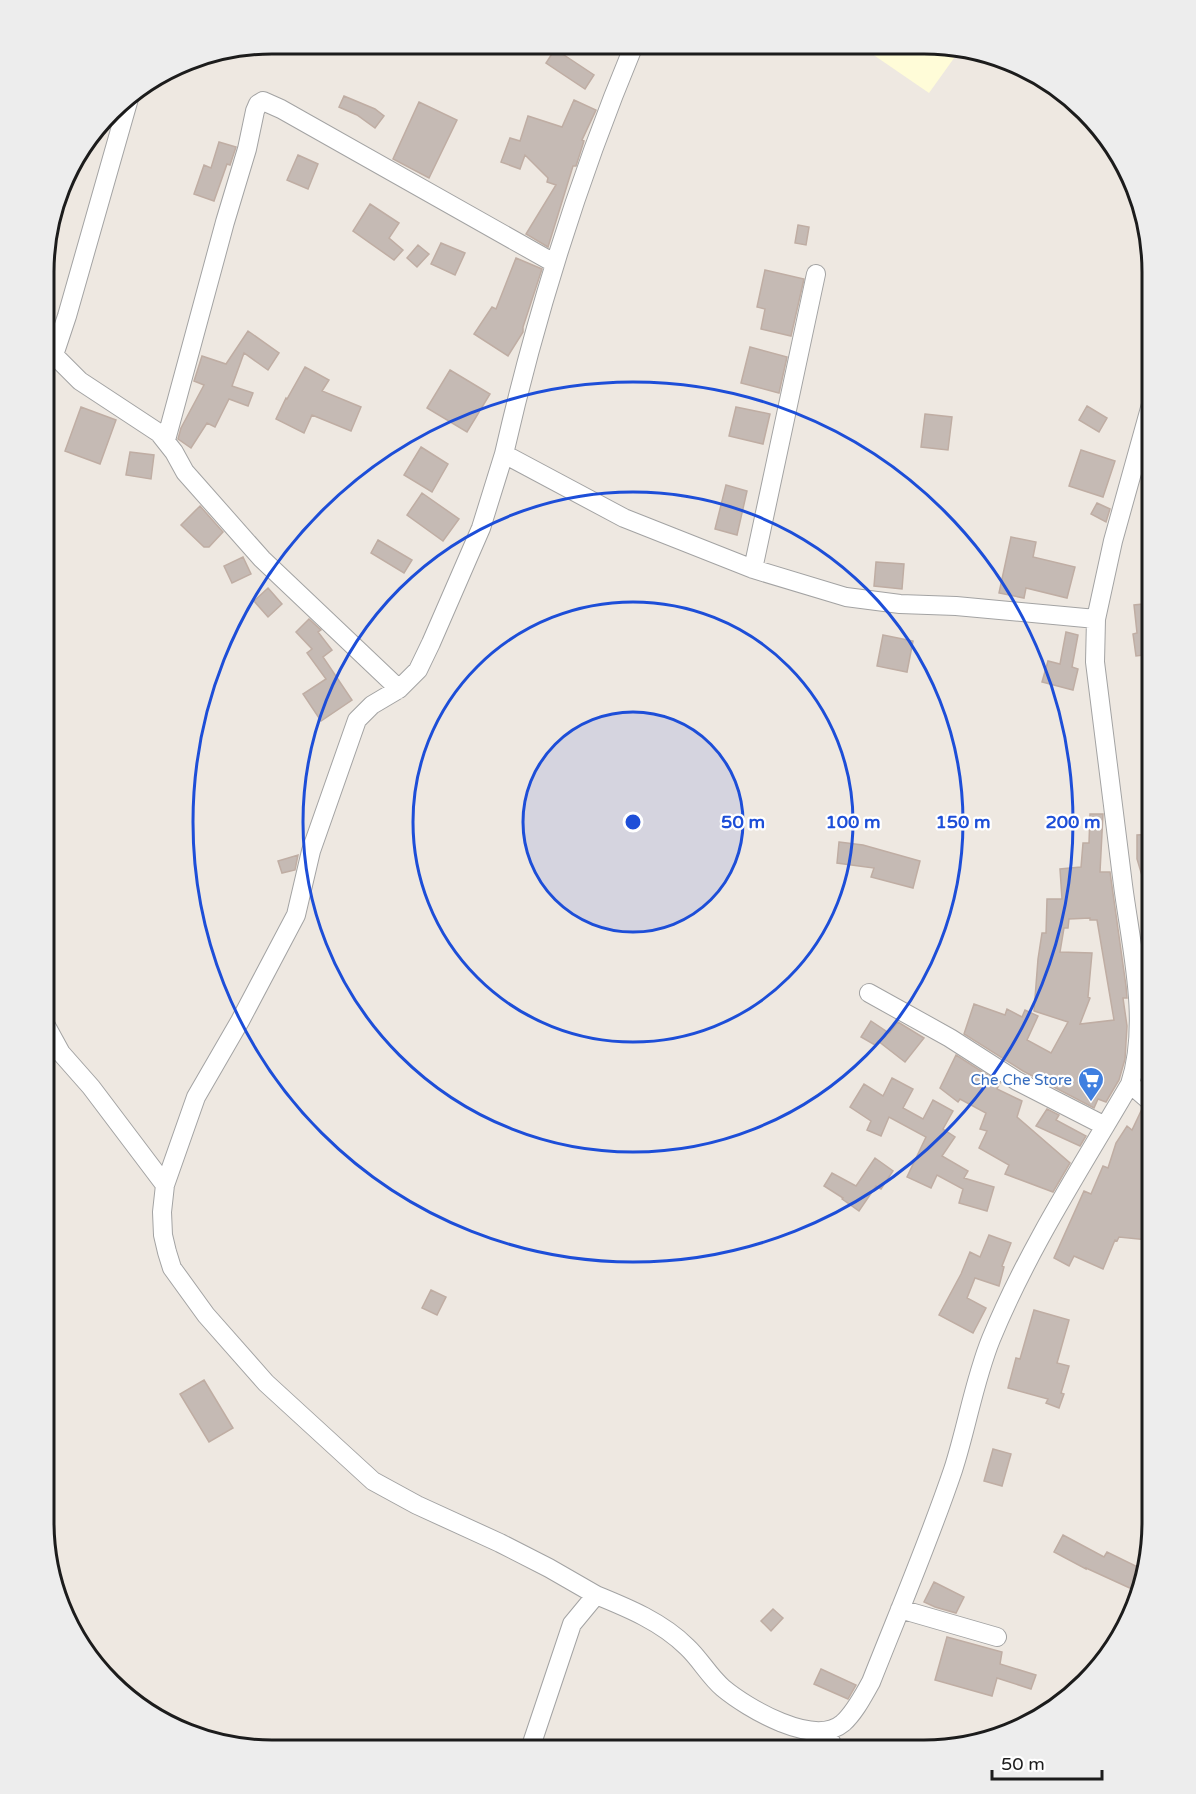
<svg xmlns="http://www.w3.org/2000/svg" width="1196" height="1794" viewBox="0 0 1196 1794" font-family="'Varela Round',sans-serif">
	<style>
		.education { fill: #fffcd8 }
		.building { fill: #c5bab4; stroke: #bfada3; stroke-width: 1.5; fill-rule: evenodd }
		.lines { fill: none; stroke-linecap: round; stroke-linejoin: round }
		.minor-casing { stroke: #a3a3a3; stroke-width: 20 }
		.minor { stroke: #fff; stroke-width: 18 }
		.ring { fill: none; stroke: #1d4ed8; stroke-width: 3 }
		.labels { text-anchor: middle; stroke-width: 4.5; stroke-linejoin: round; paint-order: stroke }
		.shop-label { font-size: 15px; fill: #366cbe; stroke: #fff; text-anchor: end }
		.rim { fill: none; stroke: #1c1c1c; stroke-width: 3 }
		.centre { fill: #1d4ed8; stroke: #fff; stroke-width: 3 }
		.ring-label { font-size: 18px; text-anchor: middle; font-weight: bold; fill: #1d4ed8; stroke: #fff; stroke-width: 4.5; stroke-linejoin: round; paint-order: stroke }
	</style>
	<rect width="100%" height="100%" fill="#eee8e1"/>
	<path class="education" d="M859,45L955,46L962,47L929,93Z"/>
	<path class="building" d="M555,49L594,75L585,89L546,63Z
		M344,96L375,109L384,116L375,128L357,115L339,107Z
		M574,100L596,110L582,140L584,141L576,166H573L548,247L526,234L556,185L547,182L548,178L525,155L520,169L501,162L510,138L520,141L528,116L562,127Z
		M419,102L457,120L429,178L393,159Z
		M219,142L236,147L230,165L227,164L214,201L194,194L204,165L211,168Z
		M298,155L318,164L308,189L287,180Z
		M370,204L399,223L389,238L403,250L394,260L353,231Z
		M798,225L809,227L806,245L795,243Z
		M441,243L465,253L455,275L431,264Z
		M418,245L429,254L417,267L407,258Z
		M516,258L542,269L523,327V332L508,356L474,334L492,307L496,309Z
		M765,270L804,279L791,336L761,329L765,309L757,307Z
		M248,331L279,353L268,370L244,353L232,386L253,393L248,406L229,399L215,427L207,423L191,448L178,439L181,428L204,385L194,381L202,356L226,364Z
		M750,347L787,357L779,393L741,383Z
		M305,367L329,380L322,391L361,407L351,431L312,415L304,433L276,419L286,398L287,399Z
		M450,370L490,394L467,432L427,408Z
		M1087,406L1107,418L1099,432L1079,420Z
		M81,407L116,420L100,464L65,451Z
		M736,407L770,414L763,444L729,436Z
		M925,414L952,417L948,450L921,447Z
		M421,447L448,464L432,492L404,475Z
		M1081,450L1115,461L1103,497L1069,486Z
		M130,452L154,455L151,479L126,475Z
		M726,485L747,491L737,535L715,529Z
		M422,493L459,519L443,541L407,515Z
		M1097,503L1110,509L1106,522L1091,514Z
		M200,506L223,532L209,547H204L181,525Z
		M1011,537L1036,542L1033,557L1075,567L1067,598L1026,588L1024,598L999,593Z
		M378,540L412,560L404,573L371,553Z
		M243,557L251,574L232,583L224,566Z
		M876,562L904,564L902,589L874,586Z
		M268,588L282,604L268,617L254,601Z
		M1152,603V654L1136,656L1133,634L1137,633L1134,605Z
		M309,619L321,630L318,632L332,650L323,657L352,700L321,721L303,694L326,679L307,653L312,649L296,632Z
		M1066,632L1078,635L1072,667L1078,669L1073,690L1042,682L1048,661L1060,664Z
		M883,635L913,641L907,672L877,666Z
		M1090,814H1103L1100,872H1110L1126,986L1127,998H1123L1127,1026L1125,1059L1119,1080L1106,1102L1098,1099L1094,1108L1023,1071L964,1034L974,1004L1005,1015L1007,1009L1022,1017L1025,1010L1038,1016L1027,1040L1051,1053L1068,1022L1034,1011L1038,959L1042,933H1046L1047,899H1062L1060,869L1081,867L1083,843H1089ZM1090,918V920H1097L1114,1020L1080,1024L1090,998L1088,997L1092,953L1060,952L1064,928H1068L1069,919Z
		M1152,834V899H1149L1137,859V835Z
		M839,842L863,845L920,861L913,888L871,877L874,868L837,863Z
		M298,855L295,870L282,873L278,861Z
		M871,1021L889,1033L898,1022L924,1038L905,1062L878,1041L875,1045L861,1037Z
		M956,1055L1000,1083L997,1089L1022,1101L1017,1117L1070,1163L1053,1192L1005,1174L1009,1165L979,1148L987,1131L980,1129L986,1113L960,1099L958,1102L940,1088Z
		M892,1078L913,1089L903,1108L923,1119L933,1100L953,1111L943,1129L955,1137L942,1156L968,1171L964,1178L994,1187L987,1211L959,1203L963,1189L937,1175L931,1188L907,1177L926,1137L889,1117L881,1136L867,1130L871,1121L850,1107L864,1084L883,1096Z
		M1047,1109L1059,1115L1056,1120L1086,1136L1080,1146L1036,1126Z
		M1142,1109L1152,1114V1118L1144,1135L1152,1139V1173L1146,1186L1152,1188L1146,1214L1151,1215L1148,1240L1119,1237L1117,1241L1115,1240L1103,1269L1074,1256L1069,1266L1054,1258L1084,1191L1091,1194L1103,1166L1108,1168L1116,1143L1127,1126L1132,1130Z
		M875,1158L893,1171L881,1189L876,1186L859,1211L842,1199L843,1198L824,1186L832,1173L856,1186Z
		M989,1235L1011,1243L1002,1266L1004,1267L999,1286L975,1278L967,1298L986,1308L973,1333L939,1315L961,1274L970,1252L980,1257Z
		M431,1290L446,1297L437,1315L422,1308Z
		M1034,1310L1069,1320L1057,1363L1069,1366L1061,1393L1064,1394L1059,1408L1046,1403L1048,1399L1008,1388L1016,1358L1020,1359Z
		M204,1380L233,1428L209,1442L180,1394Z
		M993,1449L1011,1454L1002,1486L984,1481Z
		M1063,1535L1104,1557L1107,1552L1144,1570L1134,1590L1086,1568V1569L1054,1552Z
		M934,1582L964,1597L956,1613L935,1607L924,1602Z
		M773,1609L783,1618L771,1631L761,1621Z
		M947,1637L1002,1652L1000,1664L1036,1675L1031,1689L997,1678L992,1696L935,1680Z
		M821,1669L856,1685L848,1699L814,1684Z"/>
	<g class="lines">
		<defs>
			<path id="minor" d="M634,45C579,177 536,314 504,454L624,518L753,569L846,597L900,604L956,606L1096,619
				M45,346L80,381L159,433L174,452L185,472L262,559L399,689
				M54,355L67,316L130,95
				M166,440L225,222L247,149L255,111L258,104L263,101L281,109L554,263
				M504,454L481,528L431,643L418,670L399,689L372,705L357,720L311,851L296,915L240,1021L196,1097L165,1185L162,1212L163,1235L167,1252L172,1268L206,1315L266,1383L373,1481L417,1505L500,1543L549,1568L596,1595
				M753,569L816,274
				M869,993L950,1038L1017,1081L1105,1126
				M44,1022L61,1053L91,1087L165,1185
				M1130,1084L1152,1103
				M900,1609L997,1637
				M826,1732L835,1750
				M530,1749L572,1624L596,1595C628,1608 662,1622 687,1647C700,1659 709,1676 723,1688C747,1708 814,1748 843,1723C855,1712 863,1696 871,1682C899,1611 929,1541 953,1470C967,1427 974,1381 991,1339C1028,1249 1081,1168 1130,1084C1150,1023 1131,947 1123,885C1114,810 1104,736 1095,662L1096,619L1113,541L1152,401"/>
		</defs>
		<use href="#minor" class="minor-casing"/>
		<use href="#minor" class="minor"/>
	</g>
	<circle cx="633" cy="822" r="110" fill="#1d4ed8" fill-opacity=".12"/>
	<g class="ring">
		<circle cx="633" cy="822" r="110"/>
		<circle cx="633" cy="822" r="220"/>
		<circle cx="633" cy="822" r="330"/>
		<circle cx="633" cy="822" r="440"/>
	</g>
	<defs>
		<symbol id="supermarket-pin" viewBox="-11 -11 22 30"><path d="M0 17L-7.5 6A9.5 9.5 0 1 1 7.5 6Z" fill="#3f7fe0" stroke="#fff"/><path d="M-6-5.5h2.5l.6 2H6L4.5 2H-2.5L-4.4-4H-6ZM-1.5 3.2a1.3 1.3 0 1 0 .1 0ZM3 3.2a1.3 1.3 0 1 0 .1 0Z" fill="#fff"/></symbol>
	</defs>
	<g fill-rule="evenodd">
		<use href="#supermarket-pin" x="1076" y="1065" width="30" height="40"/>
	</g>
	<g class="labels">
		<g class="shop-label">
			<text x="1072" y="1085">Che Che Store</text>
		</g>
	</g>
	<path d="M0 0H1196V1794H0ZM272 54H924A218 218 0 0 1 1142 272V1522A218 218 0 0 1 924 1740H272A218 218 0 0 1 54 1522V272A218 218 0 0 1 272 54Z" fill="#ededed" fill-rule="evenodd"/>
	<path class="rim" d="M272 54H924A218 218 0 0 1 1142 272V1522A218 218 0 0 1 924 1740H272A218 218 0 0 1 54 1522V272A218 218 0 0 1 272 54Z"/>
	<circle cx="633" cy="822" r="9" class="centre"/>
	<g class="ring-label">
		<text x="743" y="828">50 m</text>
		<text x="853" y="828">100 m</text>
		<text x="963" y="828">150 m</text>
		<text x="1073" y="828">200 m</text>
	</g>
	<path d="M992 1770v9h110v-9" fill="none" stroke="#1c1c1c" stroke-width="3"/>
	<text x="1001" y="1770" font-size="18" fill="#1c1c1c" stroke="#ffffff" stroke-width="4.5" paint-order="stroke">50 m</text>
</svg>
